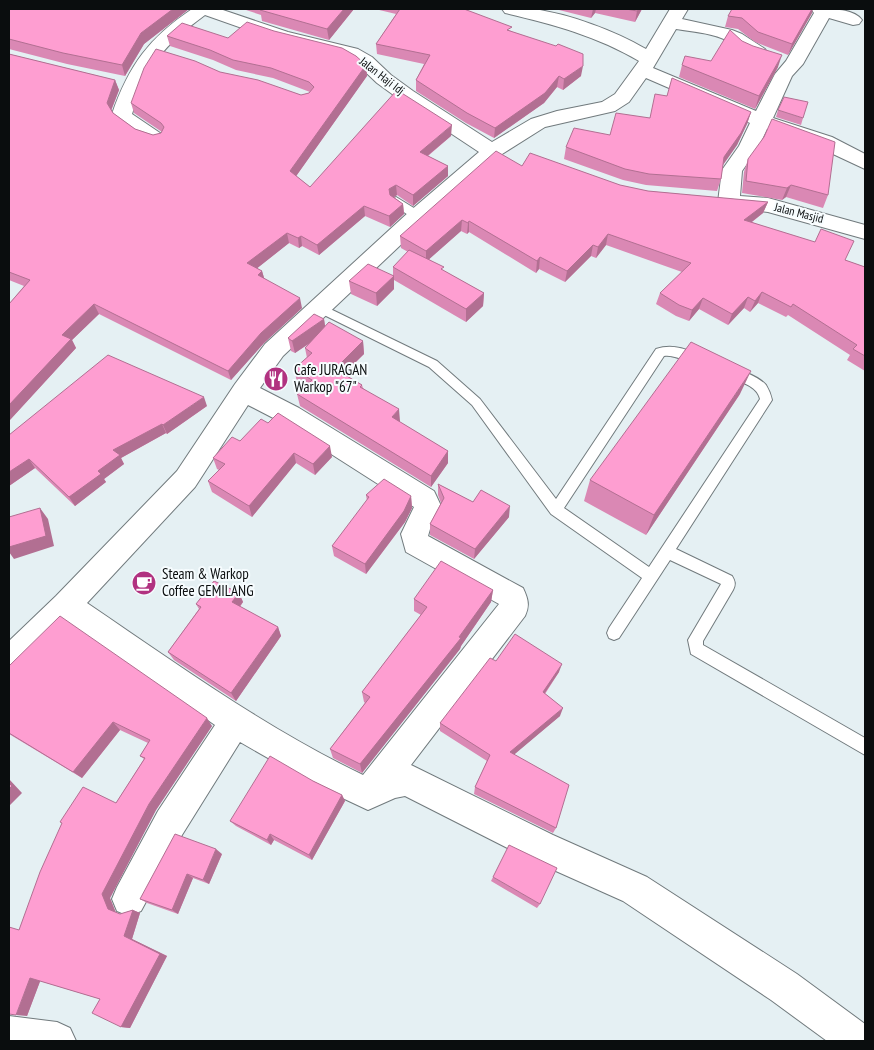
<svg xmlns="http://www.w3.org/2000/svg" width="874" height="1050" viewBox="0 0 874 1050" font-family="'PT Sans Narrow',sans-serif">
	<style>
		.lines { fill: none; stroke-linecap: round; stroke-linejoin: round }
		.lane-casing { stroke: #717a7d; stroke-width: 2 }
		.street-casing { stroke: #717a7d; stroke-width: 2 }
		.lane { fill: #fff; fill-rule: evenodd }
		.street { fill: #fff; fill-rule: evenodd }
		.wall { fill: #da88b4 }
		.shaded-wall { fill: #b26f92 }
		.building { fill: #fe9ed1; stroke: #b26f92 }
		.labels { text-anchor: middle; stroke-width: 4; stroke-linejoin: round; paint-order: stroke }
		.far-street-label { font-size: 12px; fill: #0a0d0e; stroke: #f6fcfe }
		.poi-label { font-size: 15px; fill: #0a0d0e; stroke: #f6fcfe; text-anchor: start }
	</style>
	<rect width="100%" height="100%" fill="#e5f0f3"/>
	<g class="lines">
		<defs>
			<path id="lane" d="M396,197L422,213L423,216L422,219H414L392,204L391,201Z
				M318,303L437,361L480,399L556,499L656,349C674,343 689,350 705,358L707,361L705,364C694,368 679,354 664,356L564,508L649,567L760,399C757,385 738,381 726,376L724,373L726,370C736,366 759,377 766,385C769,390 771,395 772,400L676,549L732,576C735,581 736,584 733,590L703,641V645L865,738V755L691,654L688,640L721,584L670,560L619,638L614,640L609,638L607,633L609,628L642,578L551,514L472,405L429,367L314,310L312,307L314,304Z"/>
			<path id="street" d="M192,9H220L288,32L358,49L372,57L391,75L413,91L492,142L531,119L557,111L602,102L615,94L639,61C597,36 552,24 505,13L502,9C512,9 523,7 533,9C570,14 615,31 646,49L670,9H688L682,19L732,30L742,34L765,49L767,53L765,57C749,61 742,49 730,42C714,33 694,32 676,29L653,68L756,111L775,74L786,61L814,13L811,9C825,9 853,7 862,20L859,24L853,25L829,18L803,64L792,76L773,118L832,137L865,154V169L818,147L767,129L758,148L742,171L740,196L768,198L865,225V239L768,212L721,207L718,202L722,170L739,146L750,123L646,78L629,102L615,111L545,127L499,156L426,221L283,356L260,388L299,408L434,491L442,508L430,529L428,536L523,588C528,599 530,605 525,616L411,765L553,835L647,877L797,974L865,1024V1041H827L771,1000L623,901L529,859L405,796L395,798L368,810L317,786L240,742L182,835L141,911L129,916L117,911L112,899L117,887L158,811L215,725L68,623L20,671L9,675V641L56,596L177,471L235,384L265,344L410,211L479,152L399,99L377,83L358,65L344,57L276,40L205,15C163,46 148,64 132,114L163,135L166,139L163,143C146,148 121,128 112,114C129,65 149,38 192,9ZM248,405L281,422L414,507L401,534L406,552L499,604L363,775C265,728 177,664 87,603L195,487Z
				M9,1016L57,1022L70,1028L76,1041H9Z"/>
		</defs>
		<use href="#lane" class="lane-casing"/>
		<use href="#street" class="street-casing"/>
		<use href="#lane" class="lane"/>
		<use href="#street" class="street"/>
	</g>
	<path class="wall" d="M9,9H189L144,44L125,76L67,64L9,49Z
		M243,9H354L329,40L262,21L261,15Z
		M375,9H464L511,31L581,76L563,90L557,87L544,103L494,138L466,123L416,91V80L424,64L377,54L376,44L396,14Z
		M541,9H552L551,10Z
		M555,9H642L635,22L595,13L591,18Z
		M812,13L788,55L755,42L738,29L725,27L728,16Z
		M167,36L228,38L366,65L367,76L296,176L310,187L451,136L428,156L448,166V176L413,206L397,195L394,197L403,204L404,214L390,227L365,216L319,255L302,246L299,248L289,243L257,268L262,271L264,278L302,308L264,343L231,380L99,314L72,340L76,348L9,421V304L24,286L9,280V54L115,80L119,90L111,111L113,113L135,129L153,135L161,133L162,132L134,113L131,103L220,72L301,95L309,93L310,92L273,78L236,70L213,60L170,46Z
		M711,61L778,67L755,109L679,77L682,65Z
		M778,110L803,118L801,125L776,117Z
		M751,112L747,124L737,145L723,165L721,179L717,191L646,185L623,180L564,159L566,147L610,135L650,118Z
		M748,159L828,195L823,208L786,197L782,200L742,193L744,172Z
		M522,166L648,191L768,202L763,213L752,222L845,260L865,267V371L847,360L850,355L788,315L786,317L758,303L750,312L744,308L728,325L699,309L689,321L676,316L656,304L660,293L682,272L606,245L596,258L591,256L565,282L539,269L536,273L469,232L467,234L461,231L429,259L444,271L484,293L483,306L466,322L394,280V289L377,306L351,294L349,281L393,275V267L408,252L401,248L400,236Z
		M324,319L325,327L363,341L364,354L344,374L362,385L363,388L400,421L399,422L448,451V463L431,487L300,406L297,394L305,387L297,382L294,369L307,358L305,348L310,343L295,353L291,351L288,338Z
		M740,394L646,535L584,501L590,480Z
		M207,406L167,434L166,433L121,458L124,464L104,479L106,482L75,506L35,468L9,486V435Z
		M240,441L332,457L315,475L296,463L252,517L212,492L208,481L219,470L217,469L213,458Z
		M438,484L473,502L509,517L474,559L430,535V524L441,503L438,495Z
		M366,495L411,496L412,508L405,522L366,574L334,556L332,546L367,501Z
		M493,590L491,602L461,646L460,649L362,773L333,758L330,749L365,703L364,702L362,692L421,615L414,611V599Z
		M239,593L243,602L240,607L278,627L281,636L236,701L174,660L168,652L199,609L196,604Z
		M496,661L559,672L545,694L560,716L514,754L556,828L553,833L474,794L475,787L487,761L440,731V723Z
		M9,666L212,726L156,810L110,898L116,913L120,914L133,910L140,913L132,939L167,956L130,1028L121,1027L100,999L40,981L27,1016L19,930L116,803L144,759L140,756L148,743L120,730L82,778L9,734Z
		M313,781L342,795L345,801L312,860L274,840L271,845L236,826L230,821Z
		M222,854L209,884L193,878L178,914L147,903L140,899Z
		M493,877L540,904L537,908L491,881Z"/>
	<path class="shaded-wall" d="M173,9H189L144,44L125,76L122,65L141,33Z
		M344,9H354L329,40L327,29Z
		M593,9H596L595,13L591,18Z
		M638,9H642L635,22L637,11Z
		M812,9H813L812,13L788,55L792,44Z
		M782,55L778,67L755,109L759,96Z
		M366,65L367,76L292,182L290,171Z
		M583,66L581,76L563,90L564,79Z
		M559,76L557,87L544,103L494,138L495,128Z
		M115,80L119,90L110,113L107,103Z
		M751,112L747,124L737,145L720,169L724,157Z
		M452,125L451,136L420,162V152Z
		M448,166V176L413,206V195Z
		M396,185L397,195L390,200L389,189Z
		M791,185L786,197L782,200L787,188Z
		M768,202L763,213L740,231L744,220Z
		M403,204L404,214L390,227L389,216Z
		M364,206L365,216L319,255L317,245Z
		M462,220L461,231L426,262V251Z
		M469,221V232L467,234L468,223Z
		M287,233L289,243L250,274L247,263Z
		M608,234L606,245L596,258L598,247Z
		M301,236L302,246L299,248L298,238Z
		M593,245L591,256L565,282L567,271Z
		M540,257L539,269L536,273L537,261Z
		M262,271L265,281L258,275Z
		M394,276V289L377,306L376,293Z
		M762,292L758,303L750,312L755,301Z
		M484,293L483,306L466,322V309Z
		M748,297L744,308L728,325L732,314Z
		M300,298L302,308L264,343L231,380L228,371L261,333Z
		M703,298L699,309L689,321L692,310Z
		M94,304L99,314L72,340L76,348L9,421V405L62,335Z
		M324,319L326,332L295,353L292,341Z
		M363,341L364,354L336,381L335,369Z
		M751,371L740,394L646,535L654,515Z
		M204,397L207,406L167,434L163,425Z
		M399,409L400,421L393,429L392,417Z
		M162,424L166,433L121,458L124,464L104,479L106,482L75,506L69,497L98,471L113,450Z
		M330,446L332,457L315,475L313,464Z
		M448,451V463L431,487V476Z
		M294,453L296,463L252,517L249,506Z
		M29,459L35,468L9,486V472Z
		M411,496L412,508L405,522L366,574L365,564Z
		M510,506L509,517L474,559L475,549Z
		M40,508L48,519L54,546L14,559L9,552V547Z
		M493,590L491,602L461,646L460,649L362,773L360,764L459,637Z
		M239,593L243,602L236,611L232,602Z
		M278,627L281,636L236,701L231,693Z
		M562,664L559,672L540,700L543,692Z
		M563,708L560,716L509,759L510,752Z
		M207,718L212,726L156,810L110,898L116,913L108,909L102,894L149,804Z
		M113,722L120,730L82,778L73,772Z
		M9,779L22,793L9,806Z
		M342,795L345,801L312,860L309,855Z
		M270,834L274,840L271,845L267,840Z
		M216,849L222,854L209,884L203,880Z
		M187,874L193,878L178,914L172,910Z
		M133,910L140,913L132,939L167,956L130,1028L121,1027L124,936Z
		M30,978L41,979L27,1016L16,1015Z"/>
	<path class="building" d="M9,9H173L141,33L122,65L63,53L9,39Z
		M262,9H344L327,29L260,10Z
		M400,9H464L512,27L507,30L556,46L558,44L583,54V66L564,79L559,76L545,93L495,128L467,113L416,80L430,55L376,44Z
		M626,9H638L637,11Z
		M732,9H812L792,44L758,32L742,18L728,16Z
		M247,22L274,31L342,48L356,56L366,65L290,171L310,187L397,90L452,125L420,152L448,166L413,195L396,185L389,189L390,195L403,204L389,216L364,206L317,245L301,236L298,238L287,233L247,263L262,271L258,275L300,298L261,333L228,371L94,304L62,335L71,339L9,405V304L30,280L9,272V54L115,80L107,103L113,113L135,129L153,135L161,133L164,127L161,123L131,103L144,68L156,49L195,61L220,72L258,80L301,95L309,93L314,87L309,82L271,68L233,60L210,50L167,36L182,23L228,38Z
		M730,30L742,41L753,46L782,55L759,96L682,65L685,56L711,61Z
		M672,78L751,112L741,133L724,157L721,179L649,174L625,169L566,147L574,128L610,135L616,113L650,118L655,94L667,96Z
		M784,97L808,102L803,118L778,110Z
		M772,119L835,142L828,195L791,185L787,188L746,181L748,159L764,137Z
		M496,151L522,166L530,153L620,185L648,191L768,202L744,220L815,242L821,229L854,241L845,260L865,267V356L853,349L857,345L793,304L791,307L762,292L755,301L748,297L732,314L703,298L692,310L679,305L660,293L691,263L608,234L598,247L593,245L567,271L540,257L537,261L469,221L468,223L462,220L426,251L400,236Z
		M409,250L444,267L441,269L484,293L466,309L393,267Z
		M368,264L394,276L376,293L349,281Z
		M314,314L324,319L292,341L288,338Z
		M329,322L363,341L335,369L362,385L360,387L399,409L392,417L448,451L431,476L297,394L312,380L294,369L312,353L305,348Z
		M691,342L751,371L654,515L590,480Z
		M108,355L204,397L163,425L162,424L113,450L120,455L98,471L101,474L69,497L29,459L9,472V435Z
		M278,413L330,446L313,464L294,453L249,506L208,481L225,464L213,458L232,437L240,441L261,419L268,423Z
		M384,479L411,496L404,511L365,564L332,546L369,497L366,495Z
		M438,484L473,502L481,490L510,506L475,549L430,524L444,498Z
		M40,508L46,536L9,547V517Z
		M441,561L493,590L459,637L461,638L360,764L330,749L370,697L362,692L427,607L414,599Z
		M214,581L239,593L232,602L278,627L231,693L168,652L201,607L196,604Z
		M60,616L207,718L149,804L102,894L108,909L120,914L133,910L124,936L160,954L121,1027L92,1013L100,999L30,978L16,1015L9,1014V927L19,930L40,872L62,823L60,822L83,787L116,803L145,758L140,756L150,740L113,722L73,772L9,733V666Z
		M515,634L562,664L543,692L563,708L510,752L569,785L556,828L475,787L490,755L440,723L490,658L496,661Z
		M270,756L313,781L342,795L309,855L270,834L267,840L230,821Z
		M9,783L12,786L9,789Z
		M175,834L216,849L203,880L187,874L172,910L140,899Z
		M509,845L557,868L540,904L493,877Z"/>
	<defs>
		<symbol id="restaurant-disc" viewBox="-11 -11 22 22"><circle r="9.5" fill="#b13280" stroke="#f6fcfe"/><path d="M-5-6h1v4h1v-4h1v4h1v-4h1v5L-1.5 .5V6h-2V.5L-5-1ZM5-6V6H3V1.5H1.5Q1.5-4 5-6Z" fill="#fff"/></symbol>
		<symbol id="cafe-disc" viewBox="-11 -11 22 22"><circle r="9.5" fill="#b13280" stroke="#f6fcfe"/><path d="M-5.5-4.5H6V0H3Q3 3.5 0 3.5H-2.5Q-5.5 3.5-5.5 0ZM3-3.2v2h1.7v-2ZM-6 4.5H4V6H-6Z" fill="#fff"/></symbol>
	</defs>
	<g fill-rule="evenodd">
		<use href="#restaurant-disc" x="262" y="365" width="28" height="28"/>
		<use href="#cafe-disc" x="130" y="569" width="28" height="28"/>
	</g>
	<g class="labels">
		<g class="far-street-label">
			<text transform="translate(382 76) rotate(38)" y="4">Jalan Haji Idj</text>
			<text transform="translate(799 213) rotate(14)" y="4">Jalan Masjid</text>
		</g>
		<g class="poi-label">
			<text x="294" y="375">Cafe JURAGAN<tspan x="294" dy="17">Warkop "67"</tspan></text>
			<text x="162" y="579">Steam &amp; Warkop<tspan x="162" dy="17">Coffee GEMILANG</tspan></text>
		</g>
	</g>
	<rect width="874" height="1050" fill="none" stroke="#0a0d0e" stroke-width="20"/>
</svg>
